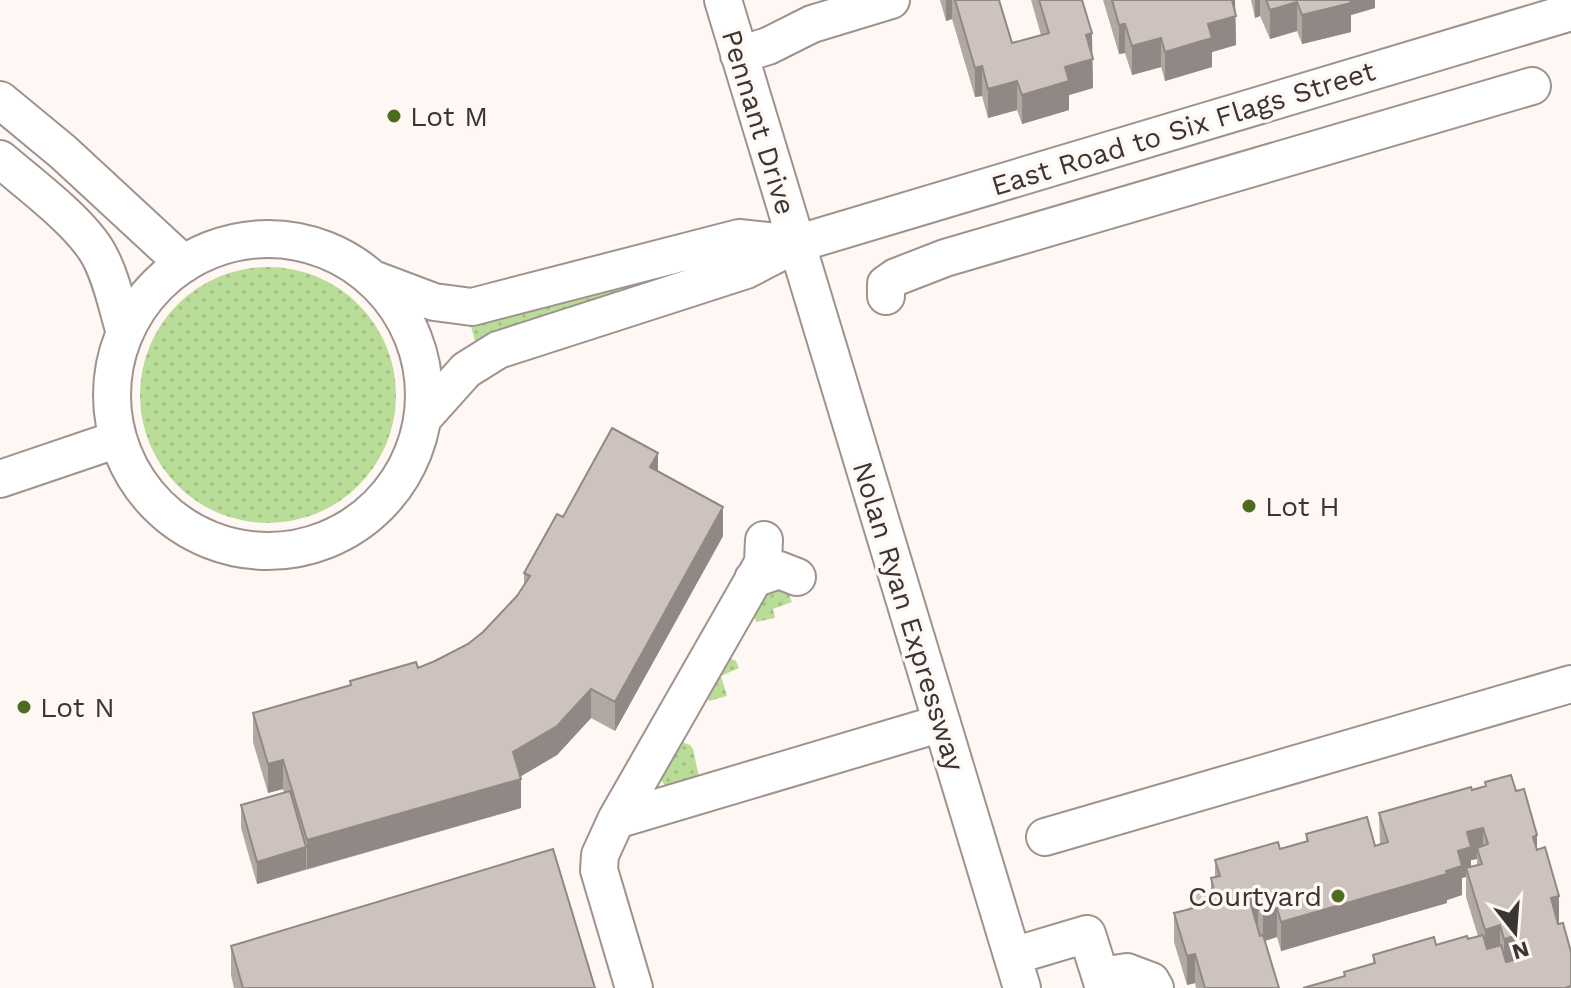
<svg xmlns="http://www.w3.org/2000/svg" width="1571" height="988" viewBox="0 0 1571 988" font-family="'Work Sans',sans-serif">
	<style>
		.grass { fill: url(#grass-dots) }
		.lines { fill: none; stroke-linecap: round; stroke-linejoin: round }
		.minor-casing { stroke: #9e938d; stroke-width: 40 }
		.minor { stroke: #fff; stroke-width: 36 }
		.wall { fill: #b1a8a2; fill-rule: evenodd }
		.shaded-wall { fill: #908884 }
		.building { fill: #cec3bc; stroke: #908884; stroke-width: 2 }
		.poi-dot { fill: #4e6b20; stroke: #fef7f3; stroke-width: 3 }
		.labels { text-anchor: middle; stroke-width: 7; stroke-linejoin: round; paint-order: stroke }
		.poi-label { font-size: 28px; fill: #3a3533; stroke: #fef7f3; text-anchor: start }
		.street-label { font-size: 28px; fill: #3a3533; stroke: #fef7f3 }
	</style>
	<defs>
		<pattern id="grass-dots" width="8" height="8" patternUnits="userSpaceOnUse" patternTransform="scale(2)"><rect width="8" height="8" fill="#b9dd98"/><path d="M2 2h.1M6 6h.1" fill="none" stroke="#a0be83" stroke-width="1.8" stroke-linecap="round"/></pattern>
	</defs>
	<rect width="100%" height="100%" fill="#fef7f3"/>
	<path class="grass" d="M140 395a128 128 0 1 1 256 0a128 128 0 1 1-256 0Z
		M685,269L669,279L475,341L470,323Z
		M785,586L792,602L773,609L775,618L756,622L752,609L761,587Z
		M729,658L736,661L739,668L721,676L727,696L709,701L706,693Z
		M681,742L690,745L693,749L699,777L666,787L658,776Z"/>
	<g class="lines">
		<defs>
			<path id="minor" d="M723,0L1022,988
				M739,55L768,46L812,24L891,0
				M0,100L63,152L184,264
				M0,159C29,184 81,222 99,255C112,279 117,307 125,333
				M112 395a156 156 0 1 1 312 0a156 156 0 1 1-312 0Z
				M373,279L434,302L472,307L739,238L796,244
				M886,296V284L896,277L945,258L1532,86
				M423,418L466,370L498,350L746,270L796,244L1571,12
				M0,479L118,439
				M753,579L779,570L797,577
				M616,820L763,563L764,540
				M1045,837L1571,684
				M1013,956L1087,934L1104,988
				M1101,976L1127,972L1151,981L1155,988
				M634,988L599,870L600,855L616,820L942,723"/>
		</defs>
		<use href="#minor" class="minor-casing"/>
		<use href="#minor" class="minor"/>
	</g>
	<path class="wall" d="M940,0H999L1012,43L1041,35L1031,0H1082L1092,57L1093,88L1069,95V110L1022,124L1017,110L988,118L982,96L975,97L952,19L946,21Z
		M1103,0H1235L1236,45L1212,52V67L1165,81L1161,67L1132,75L1125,53L1119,54Z
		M1251,0H1375V8L1351,15V32L1302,44L1297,31L1270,39L1260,16L1255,18Z
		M658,471L723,536L615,731L591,718L557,755L520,776L521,808L257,884L241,828V805L284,793L283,789L268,793L253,742V713L350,685V681L418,668L435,661L468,644L483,632L517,596L524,585V573L563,517Z
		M1485,782L1516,791L1537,850L1559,924L1571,988L1344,976V972L1373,964V955L1436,945L1478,936L1466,897V877L1462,878V895L1447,900V903L1281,951L1277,937L1265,941L1279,988H1196L1195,983L1187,985L1174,942V913L1190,909V895H1211V878L1215,877V860L1280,849L1306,842V834L1375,846L1380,844L1379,813L1485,787ZM1477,859V865L1471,867V860Z
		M231,946L595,988H234L231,975Z"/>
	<path class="shaded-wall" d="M946,0H952V19L946,21Z
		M1229,0H1235L1236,45L1212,52V67L1165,81V52L1208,24Z
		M1255,0H1260V16L1255,18Z
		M1347,0H1375V8L1351,15V32L1302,44V15Z
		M1297,2V31L1270,39V10Z
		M1125,24V53L1119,54V25Z
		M1092,33L1093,88L1069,95V110L1022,124V95L1065,67L1086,35Z
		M1161,38V67L1132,75V46Z
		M982,66V96L975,97V68Z
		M1017,81V110L988,118V89Z
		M658,453V482L650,467Z
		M723,507V536L615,731V702Z
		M591,689V718L557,755L513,781V752Z
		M283,760V789L268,793V764Z
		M521,779V808L307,869V840Z
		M1483,828V857L1477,848V859L1471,860V876L1466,868V877L1462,878V895L1447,900V903L1281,951V922L1446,871L1467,832Z
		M1537,835V864L1533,837Z
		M306,847V869L257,884V862Z
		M1258,896V925L1249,927V898Z
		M1559,896V925L1551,898Z
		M1277,908V937L1263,941V912Z
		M1500,925V954L1485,959V930Z
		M1518,935V964L1504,968V939Z
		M1195,954V983L1187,985V956Z"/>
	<path class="building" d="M955,0H999L1012,43L1049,33L1039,0H1082L1092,33L1086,35L1093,59L1065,67L1069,81L1022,95L1017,81L988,89L982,66L975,68Z
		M1112,0H1232L1236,16L1208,24L1212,38L1165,52L1161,38L1132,46L1125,24L1119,25Z
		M1266,0H1350L1351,3L1302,15L1297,2L1270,10Z
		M612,428L658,453L650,467L723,507L615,702L591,689L557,726L513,752L521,779L307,840L283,760L268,764L253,713L351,685L350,681L416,662L418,668L435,661L468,644L483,632L517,596L530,576L524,573L557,514L563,517Z
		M1511,775L1516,791L1524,789L1537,835L1533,837L1537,850L1545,847L1559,896L1551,898L1558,924L1563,923L1571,952V986L1565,988H1303L1345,976L1344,972L1375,963L1373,955L1434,937L1436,945L1467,936L1468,939L1483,935L1487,949L1501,945L1506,962L1522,958L1520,951L1523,950L1518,935L1504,939L1500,925L1485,930L1466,868L1482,864L1477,848L1488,844L1483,828L1467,832L1471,847L1458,851L1462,866L1446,871L1447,874L1281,922L1277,908L1263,912L1258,896L1249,898L1260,936L1263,935L1279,988H1205L1195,954L1187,956L1174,913L1194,908L1190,895L1207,890L1209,896L1215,894L1211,878L1220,876L1215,860L1278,842L1280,849L1308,841L1306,834L1367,817L1375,846L1388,842L1379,813L1471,787L1472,790L1486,786L1485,782Z
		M290,791L306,847L257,862L241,805Z
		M553,849L595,988H243L231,946Z"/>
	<g class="poi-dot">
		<circle cx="394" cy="116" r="8"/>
		<circle cx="1249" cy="506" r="8"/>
		<circle cx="24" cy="707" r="8"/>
		<circle cx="1338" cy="896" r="8"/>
	</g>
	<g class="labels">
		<g class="poi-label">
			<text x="410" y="126">Lot M</text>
			<text x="1265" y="516">Lot H</text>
			<text x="40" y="717">Lot N</text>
			<text x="1322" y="906" text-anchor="end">Courtyard</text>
		</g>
		<g class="street-label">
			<text transform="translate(759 122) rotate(73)" y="10">Pennant Drive</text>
			<text transform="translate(1183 128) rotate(-17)" y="10">East Road to Six Flags Street</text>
			<text transform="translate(909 616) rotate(73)" y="10">Nolan Ryan Expressway</text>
		</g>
	</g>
	<g transform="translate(1515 932) rotate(163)" stroke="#fef7f3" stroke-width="6" paint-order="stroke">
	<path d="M0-6L14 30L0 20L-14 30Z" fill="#3a3533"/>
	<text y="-12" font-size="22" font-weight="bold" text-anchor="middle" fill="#3a3533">N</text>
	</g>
</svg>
